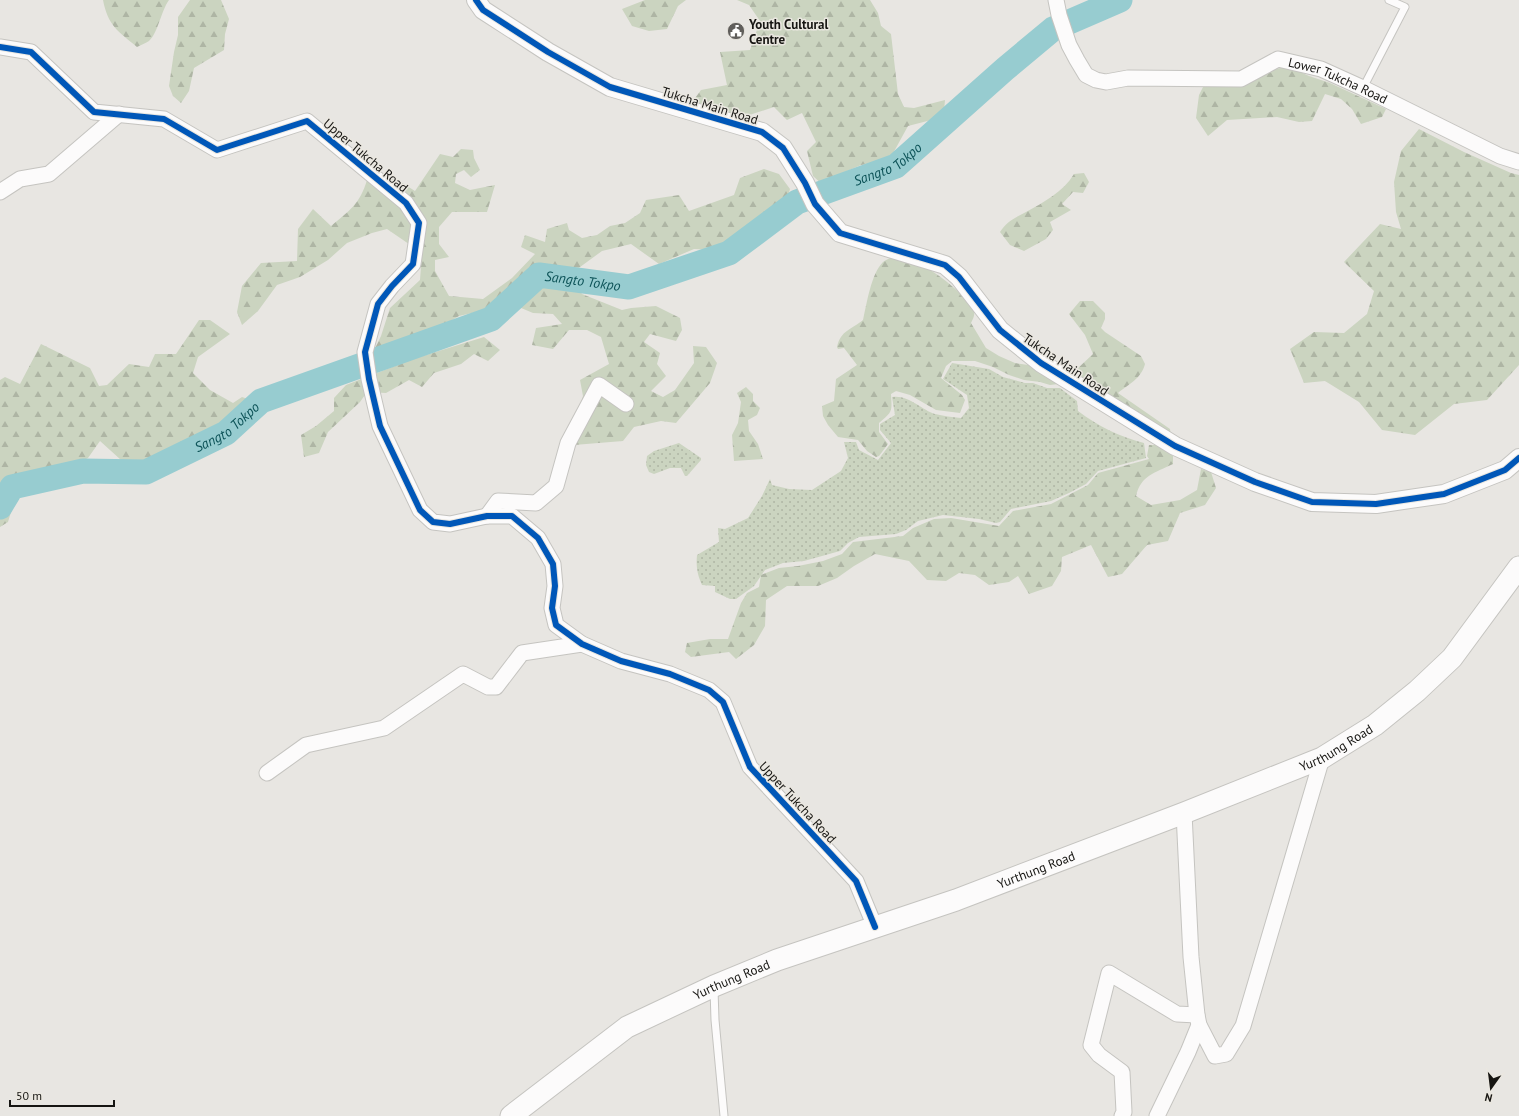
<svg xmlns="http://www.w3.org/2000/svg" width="1519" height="1116" viewBox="0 0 1519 1116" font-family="'PT Sans',sans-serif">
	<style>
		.grass { fill: url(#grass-dots) }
		.forest { fill: url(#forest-firs) }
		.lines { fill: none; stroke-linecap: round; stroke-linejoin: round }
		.river { stroke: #97ccd0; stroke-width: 25 }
		.service-casing { stroke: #c5c4c0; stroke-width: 9 }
		.minor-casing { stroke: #c5c4c0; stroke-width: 17 }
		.tertiary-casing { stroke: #c5c4c0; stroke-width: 20 }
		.secondary-casing { stroke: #c5c4c0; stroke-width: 23 }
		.service { stroke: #fcfbfb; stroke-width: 7 }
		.minor { stroke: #fcfbfb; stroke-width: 15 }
		.tertiary { stroke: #fcfbfb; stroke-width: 18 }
		.secondary { stroke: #fcfbfb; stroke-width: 21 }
		.cycleway-casing { stroke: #eae7e0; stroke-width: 8 }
		.cycleway { stroke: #0057b8; stroke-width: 6 }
		.labels { text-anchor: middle; stroke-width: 3; stroke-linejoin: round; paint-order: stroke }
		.poi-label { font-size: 13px; font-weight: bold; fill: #161512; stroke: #eae7e0; text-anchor: start }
		.street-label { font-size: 13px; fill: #161512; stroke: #eae7e0 }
		.water-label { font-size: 14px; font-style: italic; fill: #0c5257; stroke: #eae7e0 }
	</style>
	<defs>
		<pattern id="grass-dots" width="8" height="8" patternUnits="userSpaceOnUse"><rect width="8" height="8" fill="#cbd4c0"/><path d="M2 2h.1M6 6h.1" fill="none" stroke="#aeb5a4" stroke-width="1.8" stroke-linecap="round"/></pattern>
		<pattern id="forest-firs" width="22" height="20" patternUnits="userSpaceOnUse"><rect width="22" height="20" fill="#cbd4c0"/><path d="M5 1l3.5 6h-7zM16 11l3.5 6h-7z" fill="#aeb5a4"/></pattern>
	</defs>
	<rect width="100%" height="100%" fill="#e8e6e2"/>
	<path class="grass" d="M952,363L989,369L1003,377L1025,383H1033L1047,388H1060L1077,401L1078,411C1098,426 1120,437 1144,443L1146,458L1098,471L1086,484L1069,493L1051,501L1011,509L1000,522L996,523L979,519L943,515L918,521L906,530L896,534L859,537L848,543L840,551L804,561L783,563L765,570L754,586L736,599H730L715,592V586L702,585C697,574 696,566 697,555L719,542L718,528L725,529L748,518L762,496L770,479L772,485L789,489L812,490L841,471L848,458L844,442H856L859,450L878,460L891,443L880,430V424L895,415L892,397C908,394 922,410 935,414C943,416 952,417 961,418L969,408L967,395L943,379Z
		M679,443L701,458V460L687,476H685L681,468H670L654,474L649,472L646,465L647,456L654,451Z"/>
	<path class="forest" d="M103,0H169C161,11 158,33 149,41C146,43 141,45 137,47C118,31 108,26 103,0Z
		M190,0H221L229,19L225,34L224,50L194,68L189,91L181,103L173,96L169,86L174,52L178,35V17Z
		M645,0H686L678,6L667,29L649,31L632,26L622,9Z
		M737,0H870L878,13L881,26L891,34L898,94L904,107L914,108L945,100L944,111L939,118L908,126L891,157L879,162L861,165L840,174L826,188L813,176L807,151L816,142L802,113L787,120L774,107L740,118L693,101L701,90L727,85L720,52L750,50L760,21L749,5Z
		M1287,66L1309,76L1330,83L1386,109L1382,117L1361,124L1352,109L1341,99L1325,94L1312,121L1299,122L1277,117L1227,120L1208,136L1196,118L1199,95L1205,83L1267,72Z
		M1419,129L1464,152L1511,173L1519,175V365L1487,400L1454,404L1415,435L1382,430L1359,402L1325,381L1304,383L1290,349L1314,332L1344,333L1367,314L1374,291L1344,262L1380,224L1401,229L1396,212L1394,182L1401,151Z
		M461,149L473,150L474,158L480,170L471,177L464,170L456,174L455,183L470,190L495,185L487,212H452L439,227V244L449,257L435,260V271L449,296L483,299L512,278L535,254L521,247L525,235L545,242L547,229L567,223L569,230L582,238L597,235L610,226L625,223L640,213L646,200L679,195L689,211L734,195L740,178L764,169L779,174L790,189L786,203L751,230L716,250L694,249L659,264L631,244L602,251L576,270L577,287L582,294L622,310L631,308L656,306L680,318L682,330L676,341L650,334L644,342L660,353L657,364L666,376L651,391L663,397L675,390L694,363L693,346L706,347L717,363L710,383L676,423L661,421L634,427L623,441L574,445L573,432L583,396L580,380L609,364L601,337L587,330H569L553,349L532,345L536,328L562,324L553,314L533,313L502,300L485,310L459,316L442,326L419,335L397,343L375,348L381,336L390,308L420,280L422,253L387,229L372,233L347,243L328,260L300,277L277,285L258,311L242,325L237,312L242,286L261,263L297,261L298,229L313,209L331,226C349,211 360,204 367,180L396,179L415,191L440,154L453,157Z
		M1084,173L1089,182L1083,193L1073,192L1062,204L1071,210L1050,222L1053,230L1046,239L1024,251L1010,245L1000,232C1007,221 1015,218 1026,212C1044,202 1063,192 1074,174Z
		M892,257C903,261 917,263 928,269C940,275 969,298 974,311C975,315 973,319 971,323L986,348L999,356L1015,363L1035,366L1058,384L1050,385L1040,382L1024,380L1009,375L993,367L975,361H952L946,366L941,378L962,395L965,400L960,413L936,410L910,395L896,391L891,394C892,412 893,411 879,423V432L888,444L879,456L876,457L867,451L858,440L838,437L828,425L823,416L822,406L834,401L836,379L857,365L844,348L838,349L837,347C841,330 851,330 863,320C867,303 871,274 883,262C885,260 889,259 892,257Z
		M1080,301H1093L1105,313V319L1101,328L1105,332L1141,356L1145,364C1141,379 1129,384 1118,393L1170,429L1171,436L1076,380L1077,369L1093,354L1085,335L1069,314Z
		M199,320H210L230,334L198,357L193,373L210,390L233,403L242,397L248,399L227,426L204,439L152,464L121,460L100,441L88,458L68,468L23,474L3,483L15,499L8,522L0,527V380L5,377L20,384L41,344L90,368L99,386L107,385L129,364L149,367L155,354H176Z
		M484,337L500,350L488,361L474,354L461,364L434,373L422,387L409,380L386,393L367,392L360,402L328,432L319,453L304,457L301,435L316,426L334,411V398L346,385L413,359Z
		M746,387L753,394V401L760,408L757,415L748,420L749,431L758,444L763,459L734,461L732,435L738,423L741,402L737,393Z
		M1149,445H1161L1173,456V464C1155,473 1141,475 1136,496L1151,505L1180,500L1197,490L1201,469L1211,472L1216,488L1205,505L1180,513L1168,541L1147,545L1122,574L1108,577L1091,545L1062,557L1061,571L1052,586L1029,594L1018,576L1009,582L989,585L975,575L959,573L946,581L927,580L909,561L875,554L854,566L837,578L818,586H787L766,600L765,626L754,645L736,659L729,652L691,657L685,652L687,643L710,639H728L741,603L747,593L759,587L761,575L779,568L798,566L823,561L842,554L853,542L903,536L913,528L934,519L951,518L999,526L1013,511L1051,504L1088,485L1098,473L1149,459L1147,456Z"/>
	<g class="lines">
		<path class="river" id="s1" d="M0,507L12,487L83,471L146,472L226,433L261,401L491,319L539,275L629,287L729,253L797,202L896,166L1005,69L1053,29L1120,0"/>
		<defs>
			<path id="service" d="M1363,88L1405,7L1389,0
				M714,989L715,1020L724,1116"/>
			<g id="minor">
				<path id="s2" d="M1056,0L1059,15L1069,45L1077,60L1086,75L1096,80L1106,82L1128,78L1241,79L1278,59L1321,69L1363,88L1500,156L1519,162"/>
				<path d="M0,47L31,52L94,112L164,119L217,150L307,121L406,203L419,223L413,264L392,286L378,304L365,352L369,379L380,426L420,510L433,522L450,524L487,516H512L538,538L553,564L555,586L552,608L556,625L582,644L621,661L670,674L709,690L723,702L750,767L856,881L875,927"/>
				<path d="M0,192L20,179L49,174L119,114"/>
				<path d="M487,516L498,501L536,503L556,486L568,443L599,385L626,404"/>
				<path d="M267,773L306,745L384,728L463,674L488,687H496L522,653L582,644"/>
				<path d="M1184,813L1191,957L1197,1015L1199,1025L1215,1056L1226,1054L1243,1026L1322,758"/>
				<path d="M1122,1116L1124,1112L1122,1072L1099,1055L1091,1045L1109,973L1177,1014L1197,1015"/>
				<path d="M1157,1116L1188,1052L1199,1025"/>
			</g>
			<path id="tertiary" d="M476,0L483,10L548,52L610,87L762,132L783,148L805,183L815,204L840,233L945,265L959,277L1000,330L1041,363L1175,446L1255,482L1312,502L1376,504L1444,494L1505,470L1519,458"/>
			<g id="secondary">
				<path id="s3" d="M511,1116L627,1027L714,986L777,960L956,900L1184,813L1322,758L1375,725L1417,691L1452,658L1519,567"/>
			</g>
		</defs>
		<use href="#service" class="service-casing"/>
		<use href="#minor" class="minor-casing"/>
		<use href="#tertiary" class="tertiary-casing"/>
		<use href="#secondary" class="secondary-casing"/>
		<use href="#service" class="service"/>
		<use href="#minor" class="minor"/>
		<use href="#tertiary" class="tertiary"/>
		<use href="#secondary" class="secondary"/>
		<defs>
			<path id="cycleway" d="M476,0L483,10L548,52L610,87L762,132L783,148L805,183L815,204L840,233L945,265L959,277L1000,330L1041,363L1175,446L1255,482L1312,502L1376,504L1444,494L1505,470L1519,458
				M0,47L31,52L94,112L164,119L217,150L307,121L406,203L419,223L413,264L392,286L378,304L365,352L369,379L380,426L420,510L433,522L450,524L487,516H512L538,538L553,564L555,586L552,608L556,625L582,644L621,661L670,674L709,690L723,702L750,767L856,881L875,927"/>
		</defs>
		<use href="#cycleway" class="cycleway-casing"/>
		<use href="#cycleway" class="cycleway"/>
	</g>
	<defs>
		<symbol id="civic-disc" viewBox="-11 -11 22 22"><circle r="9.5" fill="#605e5b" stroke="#eae7e0"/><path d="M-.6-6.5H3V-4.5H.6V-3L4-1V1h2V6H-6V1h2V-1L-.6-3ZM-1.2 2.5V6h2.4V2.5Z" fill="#fff"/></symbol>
	</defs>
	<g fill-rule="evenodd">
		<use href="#civic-disc" x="726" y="21" width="20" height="20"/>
	</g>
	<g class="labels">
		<g class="poi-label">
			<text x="749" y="29">Youth Cultural<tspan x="749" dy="15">Centre</tspan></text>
		</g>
		<g class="street-label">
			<text dy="5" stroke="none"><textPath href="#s2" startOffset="344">Lower Tukcha Road</textPath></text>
			<text transform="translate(710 105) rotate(17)" y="5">Tukcha Main Road</text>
			<text transform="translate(366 155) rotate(40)" y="5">Upper Tukcha Road</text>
			<text transform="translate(1066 364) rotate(34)" y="5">Tukcha Main Road</text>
			<text dy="5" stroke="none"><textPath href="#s3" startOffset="909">Yurthung Road</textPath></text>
			<text transform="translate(798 802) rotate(47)" y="5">Upper Tukcha Road</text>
			<text dy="5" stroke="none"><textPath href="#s3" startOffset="585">Yurthung Road</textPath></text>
			<text dy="5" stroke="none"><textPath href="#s3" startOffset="261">Yurthung Road</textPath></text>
		</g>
		<g class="water-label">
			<text dy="5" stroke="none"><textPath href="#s1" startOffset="985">Sangto Tokpo</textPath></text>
			<text dy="5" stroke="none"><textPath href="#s1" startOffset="649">Sangto Tokpo</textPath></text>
			<text dy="5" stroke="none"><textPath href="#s1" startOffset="252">Sangto Tokpo</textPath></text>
		</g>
	</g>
	<g transform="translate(1491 1088) rotate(194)" stroke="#eae7e0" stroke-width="3" paint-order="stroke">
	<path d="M0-3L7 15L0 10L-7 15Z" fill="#161512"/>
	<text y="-6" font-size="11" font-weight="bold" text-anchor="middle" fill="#161512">N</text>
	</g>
	<path d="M10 1100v6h104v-6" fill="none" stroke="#161512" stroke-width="2"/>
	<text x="16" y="1100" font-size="12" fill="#161512" stroke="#eae7e0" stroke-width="3" paint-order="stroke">50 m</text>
</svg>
